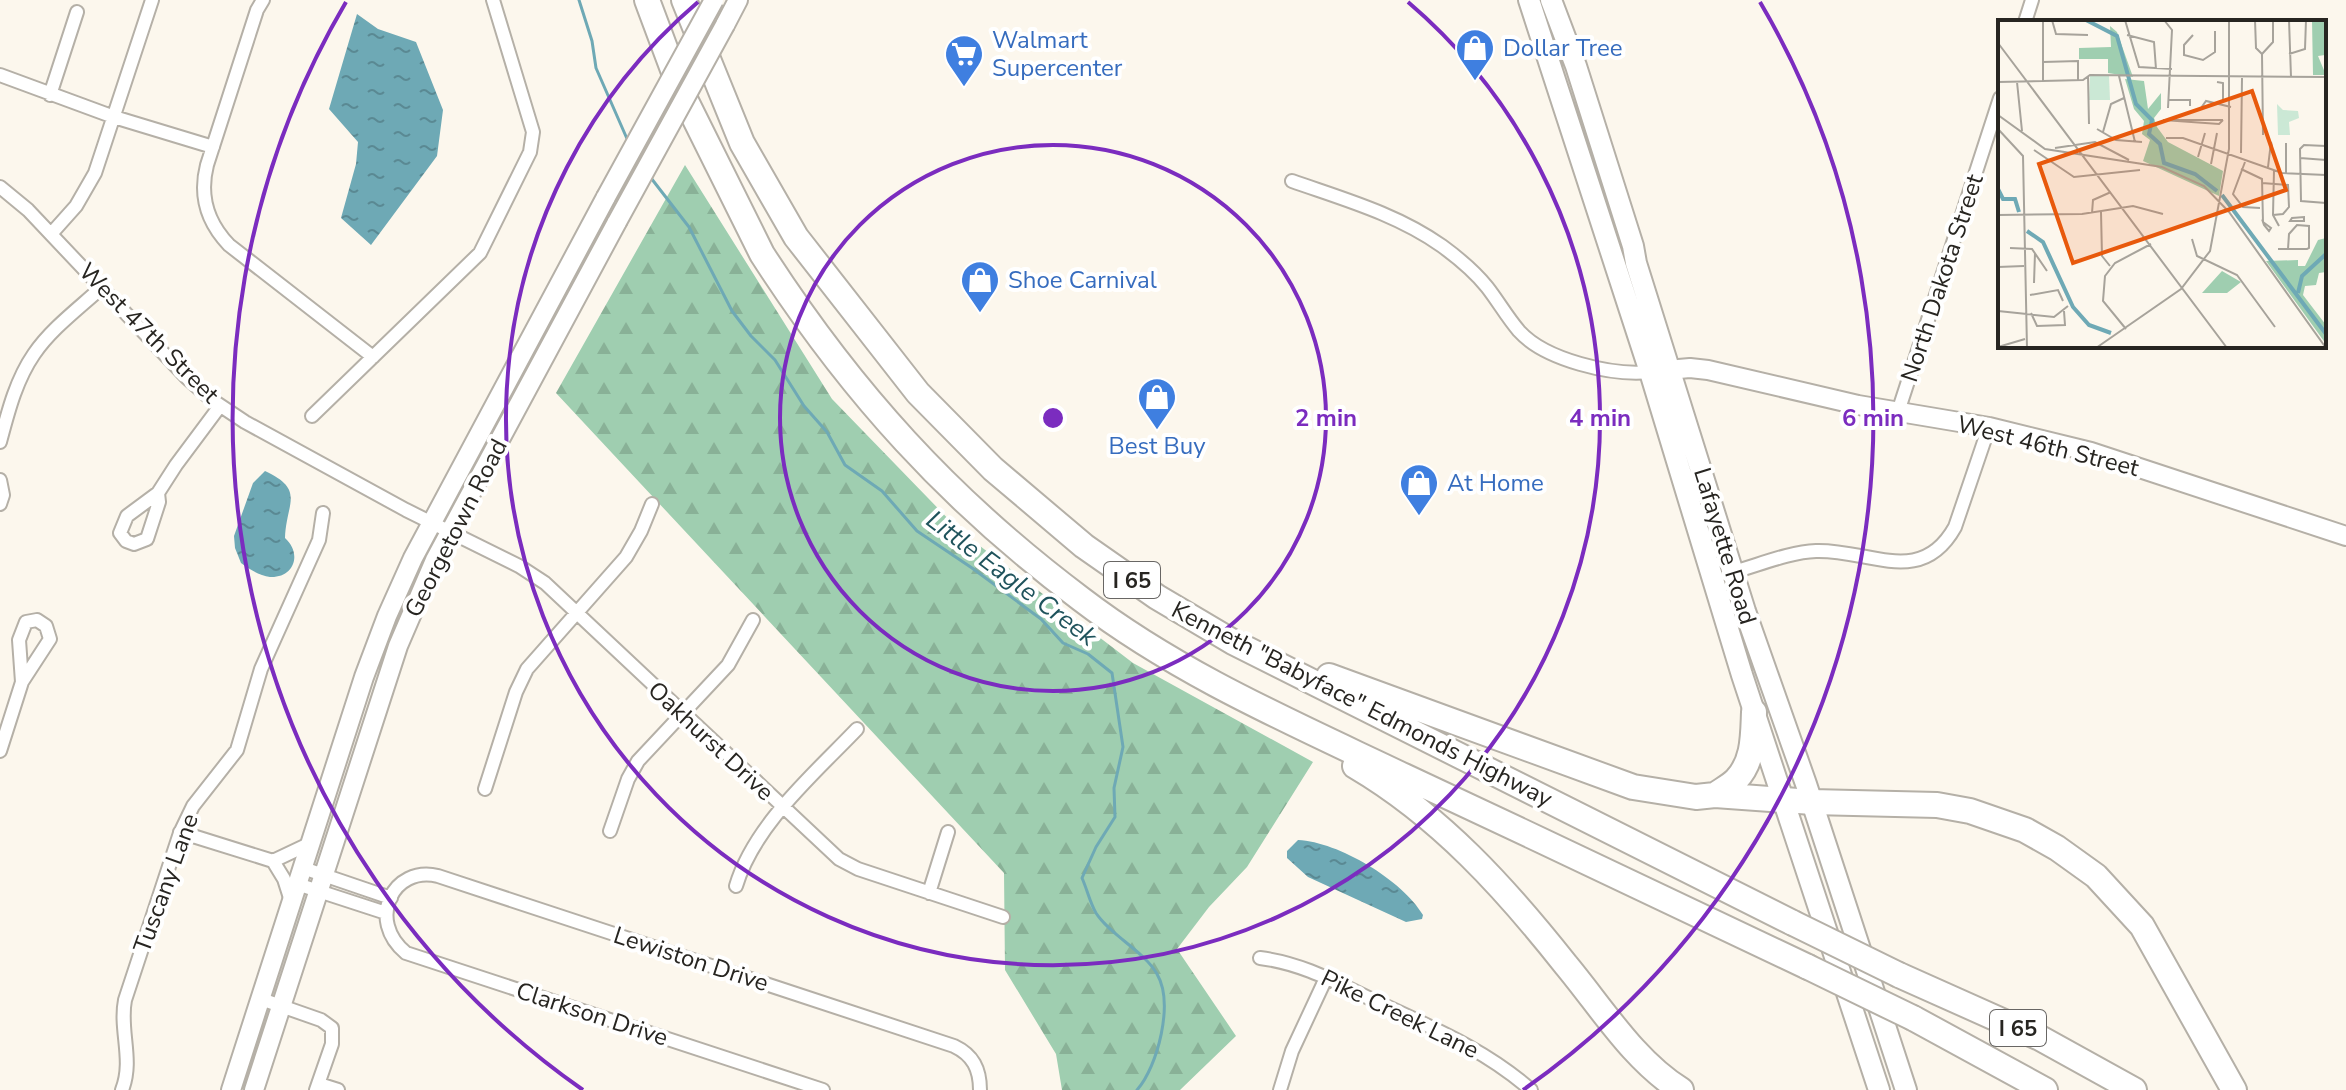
<svg xmlns="http://www.w3.org/2000/svg" width="2346" height="1090" viewBox="0 0 2346 1090" font-family="'Nunito Sans',sans-serif">
	<style>
		.forest { fill: url(#forest-firs) }
		.water { fill: url(#water-ripples) }
		.lines { fill: none; stroke-linecap: round; stroke-linejoin: round }
		.stream { stroke: #6ea9b5; stroke-width: 3 }
		.street-casing { stroke: #b5b0a7; stroke-width: 16 }
		.secondary-casing { stroke: #b5b0a7; stroke-width: 22 }
		.primary-casing { stroke: #b5b0a7; stroke-width: 24 }
		.highway-casing { stroke: #b5b0a7; stroke-width: 28 }
		.street { stroke: #fff; stroke-width: 12 }
		.secondary { stroke: #fff; stroke-width: 18 }
		.primary { stroke: #fff; stroke-width: 20 }
		.highway { stroke: #fff; stroke-width: 24 }
		.secondary-bridge-casing { stroke: #b5b0a7; stroke-width: 22; stroke-linecap: butt }
		.highway-bridge-casing { stroke: #b5b0a7; stroke-width: 28; stroke-linecap: butt }
		.secondary-bridge { stroke: #fff; stroke-width: 18 }
		.highway-bridge { stroke: #fff; stroke-width: 24 }
		.ring { fill: none; stroke: #7b2cbf; stroke-width: 4 }
		.labels { text-anchor: middle; stroke-width: 8; stroke-linejoin: round; paint-order: stroke }
		.shield { fill: #fff; stroke: #686664; stroke-width: 2 }
		.shield-label { font-size: 22px; font-weight: bold; fill: #272521 }
		.shop-label { font-size: 24px; fill: #366cbe; stroke: #fff; text-anchor: start }
		.street-label { font-size: 24px; fill: #272521; stroke: #fff }
		.water-label { font-size: 26px; font-style: italic; fill: #1f535c; stroke: #fff }
		.inset-river { fill: none; stroke: #6ea9b5; stroke-width: 4 }
		.inset-road { fill: none; stroke: #a7a39b; stroke-width: 2 }
		.view { fill: #e8590c; fill-opacity: 0.15; stroke: #e8590c; stroke-width: 4 }
		.inset-edge { fill: none; stroke: #272521; stroke-width: 4 }
		.centre { fill: #7b2cbf; stroke: #fff; stroke-width: 4 }
		.ring-label { font-size: 24px; text-anchor: middle; font-weight: bold; fill: #7b2cbf; stroke: #fff; stroke-width: 8; stroke-linejoin: round; paint-order: stroke }
	</style>
	<defs>
		<pattern id="forest-firs" width="22" height="20" patternUnits="userSpaceOnUse" patternTransform="scale(2)"><rect width="22" height="20" fill="#9fceb0"/><path d="M5 1l3.5 6h-7zM16 11l3.5 6h-7z" fill="#89b197"/></pattern>
		<pattern id="water-ripples" width="26" height="14" patternUnits="userSpaceOnUse" patternTransform="scale(2)"><rect width="26" height="14" fill="#6ea9b5"/><path d="M2 4q2-2 4 0t4 0M15 11q2-2 4 0t4 0" fill="none" stroke="#5a8993"/></pattern>
	</defs>
	<rect width="100%" height="100%" fill="#fcf7ed"/>
	<path class="forest" d="M685,165L832,399L959,530L1133,663L1313,762L1247,867L1209,907L1177,949L1236,1036L1180,1090H1062L1056,1054L1005,970L1004,873L556,393Z"/>
	<path class="water" d="M357,14L378,29L416,42L443,110L437,156L371,245L341,218L356,164L358,142L329,109Z
		M265,471C306,490 286,503 285,538C302,553 295,578 270,577C260,576 249,569 241,563L235,548L234,536L253,483Z
		M1298,840C1339,842 1402,880 1423,915L1422,919L1406,922L1308,877L1287,858V851Z"/>
	<g class="lines">
		<path class="stream" d="M579,0L592,41L596,68L628,141
			M651,178L689,227L732,311L751,336L775,360L804,406L827,432L845,465L882,491L917,531L972,568L1041,619L1063,643L1088,654L1112,673L1123,747L1114,788L1115,817L1096,847L1082,878C1087,889 1090,903 1096,913C1110,935 1144,951 1157,974C1174,1003 1158,1066 1137,1090"/>
		<defs>
			<path id="street" d="M263,0L257,10L207,165C199,196 207,222 229,245L373,357
				M2025,22L2032,0
				M0,75L114,117L213,147
				M50,95L77,12
				M1292,181C1343,199 1397,214 1442,246C1457,257 1475,272 1487,287C1498,301 1507,317 1519,331C1545,360 1612,376 1650,372
				M0,187L28,210L187,378L212,400L245,422L406,510L519,566L545,583L839,859L858,869L1003,917
				M51,234L76,206L95,173L152,0
				M1898,412L2000,98
				M312,416L480,253L530,152L533,132L493,0
				M0,442C8,412 16,380 34,354C51,329 78,309 101,288
				M0,480L3,495L0,504
				M158,493L159,502L147,539L134,544L126,541L120,533L127,516L158,493L176,465L220,406
				M1733,572C1759,565 1789,552 1816,551C1869,549 1921,588 1955,527L1989,427
				M0,751L22,682L50,639L46,626L37,620L26,622L19,640L22,682
				M485,789L516,692L527,669L626,557L641,531L652,504
				M610,831L628,779L638,761L728,665L753,620
				M180,832L273,861
				M273,861L284,879L291,901
				M273,861L311,843
				M303,868L391,898
				M297,884L386,913
				M736,886C754,825 814,774 857,729
				M929,893L948,832
				M1260,958C1302,963 1337,983 1375,1001C1430,1027 1485,1049 1531,1090
				M261,999L321,1020L332,1028V1044L316,1090
				M319,1084L338,1090
				M122,1090C134,1060 119,1030 125,1000L180,833L193,806L237,750L261,669L319,540L323,513
				M823,1090L406,953C366,920 393,865 438,876L954,1046C973,1055 980,1069 980,1090
				M1280,1090L1292,1051L1326,978"/>
			<path id="secondary" d="M725,25L738,0
				M1656,371L1690,368L1708,370L1858,405L1989,427L2091,452L2346,536
				M231,1090L364,677L387,616L413,558L606,197
				M254,1090L398,646L435,560L617,222"/>
			<path id="primary" d="M1529,0L1650,372L1742,675L1879,1090
				M1551,0L1576,66L1633,246L1636,263L1745,611L1806,784L1906,1090"/>
			<path id="highway" d="M647,0L681,91L762,254C851,392 949,500 1081,599C1179,674 1293,723 1404,776C1539,839 1673,903 1808,967
				M684,0L742,143L796,237L918,393L993,469L1084,546L1157,597L1233,642L1793,923
				M1329,676L1633,787L1696,797L1715,795L1812,802L1937,805L1970,811L2025,830L2057,848L2096,876L2142,926L2234,1090
				M1355,766C1440,816 1505,888 1566,965C1601,1007 1634,1061 1681,1090
				M1715,795C1722,790 1730,786 1736,780C1754,761 1753,736 1754,712
				M1899,975L2040,1038L2134,1090
				M1913,1018L2045,1090"/>
		</defs>
		<use href="#street" class="street-casing"/>
		<use href="#secondary" class="secondary-casing"/>
		<use href="#primary" class="primary-casing"/>
		<use href="#highway" class="highway-casing"/>
		<use href="#street" class="street"/>
		<use href="#secondary" class="secondary"/>
		<use href="#primary" class="primary"/>
		<use href="#highway" class="highway"/>
		<defs>
			<path id="secondary-bridge" d="M606,197L714,0
				M617,222L725,25"/>
			<path id="highway-bridge" d="M1793,923L1899,975
				M1808,967L1913,1018"/>
		</defs>
		<use href="#secondary-bridge" class="secondary-bridge-casing"/>
		<use href="#highway-bridge" class="highway-bridge-casing"/>
		<use href="#secondary-bridge" class="secondary-bridge"/>
		<use href="#highway-bridge" class="highway-bridge"/>
	</g>
	<g class="ring">
		<circle cx="1053" cy="418" r="273"/>
		<path d="M1408 2A547 547 0 1 1 698 2"/>
		<path d="M583 1090A820 820 0 0 1 346 2M1760 2A820 820 0 0 1 1523 1090"/>
	</g>
	<defs>
		<symbol id="shop-pin" viewBox="-11 -11 22 30"><path d="M0 17L-7.5 6A9.5 9.5 0 1 1 7.5 6Z" fill="#3f7fe0" stroke="#fff"/><path d="M-5-2.5h2.3a2.7 3.5 0 0 1 5.4 0H5L5.5 6h-11ZM-1.5-2.5h3a1.5 2.3 0 0 0-3 0Z" fill="#fff"/></symbol>
		<symbol id="supermarket-pin" viewBox="-11 -11 22 30"><path d="M0 17L-7.5 6A9.5 9.5 0 1 1 7.5 6Z" fill="#3f7fe0" stroke="#fff"/><path d="M-6-5.5h2.5l.6 2H6L4.5 2H-2.5L-4.4-4H-6ZM-1.5 3.2a1.3 1.3 0 1 0 .1 0ZM3 3.2a1.3 1.3 0 1 0 .1 0Z" fill="#fff"/></symbol>
	</defs>
	<g fill-rule="evenodd">
		<use href="#shop-pin" x="1453" y="26" width="44" height="60"/>
		<use href="#supermarket-pin" x="942" y="32" width="44" height="60"/>
		<use href="#shop-pin" x="958" y="258" width="44" height="60"/>
		<use href="#shop-pin" x="1135" y="375" width="44" height="60"/>
		<use href="#shop-pin" x="1397" y="461" width="44" height="60"/>
	</g>
	<g class="labels">
		<g class="shield">
			<rect x="1104" y="562" width="56" height="36" rx="6"/>
			<rect x="1990" y="1010" width="56" height="36" rx="6"/>
		</g>
		<g class="shield-label">
			<text x="1132" y="588">I 65</text>
			<text x="2018" y="1036">I 65</text>
		</g>
		<g class="shop-label">
			<text x="992" y="48">Walmart<tspan x="992" dy="28">Supercenter</tspan></text>
			<text x="1503" y="56">Dollar Tree</text>
			<text x="1008" y="288">Shoe Carnival</text>
			<text x="1157" y="454" text-anchor="middle">Best Buy</text>
			<text x="1447" y="491">At Home</text>
		</g>
		<g class="street-label">
			<text transform="translate(1942 278) rotate(-72)" y="8">North Dakota Street</text>
			<text transform="translate(149 333) rotate(45)" y="8">West 47th Street</text>
			<text transform="translate(2048 446) rotate(14)" y="8">West 46th Street</text>
			<text transform="translate(456 528) rotate(-63)" y="8">Georgetown Road</text>
			<text transform="translate(1725 546) rotate(73)" y="8">Lafayette Road</text>
			<text transform="translate(1362 704) rotate(27)" y="8">Kenneth "Babyface" Edmonds Highway</text>
			<text transform="translate(711 741) rotate(43)" y="8">Oakhurst Drive</text>
			<text transform="translate(166 883) rotate(-70)" y="8">Tuscany Lane</text>
			<text transform="translate(691 959) rotate(18)" y="8">Lewiston Drive</text>
			<text transform="translate(592 1014) rotate(18)" y="8">Clarkson Drive</text>
			<text transform="translate(1400 1014) rotate(26)" y="8">Pike Creek Lane</text>
		</g>
		<g class="water-label">
			<text transform="translate(1012 578) rotate(37)" y="9">Little Eagle Creek</text>
		</g>
	</g>
	<g transform="translate(1998 20)">
		<rect width="328" height="328" fill="#fcf7ed"/>
		<path d="M279,84L285,90L300,91L301,98L291,102L292,115H280Z" fill="#cbe8d5"/>
		<path d="M314,0H328L327,35L320,36L328,55H315ZM112,6L119,12L135,57L110,53V39H81V28L113,27ZM127,59L146,61L150,89L163,73V89L156,98L159,107L170,122L225,151L221,176L145,141L152,120L144,114L146,101L136,89ZM328,218V252L321,253L318,265L307,266L305,275L328,305V324L268,241L300,240V246H307L320,220ZM224,251L243,262L229,273H204Z" fill="#9fceb0"/>
		<path d="M111,55L112,80H91L92,56Z" fill="#cbe8d5"/>
		<path class="inset-river" d="M88,0L119,16L138,84L154,100L151,114L162,124L166,143L197,154L219,171M0,169L5,179H17L21,192M224,175L328,314M29,211L45,222L75,287L91,305L113,313M300,273L304,256L328,234"/>
		<path class="inset-road" d="M54,0L58,14L90,15M127,0L141,47L174,49M166,0L174,10L170,88M257,0L258,28L264,34M291,0L293,57M129,15L156,22L158,49M195,15L186,25V35L205,40L217,32V11M0,23L229,328M264,34L265,115V108M264,34L275,22V0M291,34L307,29L308,0M45,42L80,41V60M90,56L91,104M121,56L137,122M45,61V0M0,62L85,60L92,55L328,57M19,62L24,111M219,62L225,63V81M171,80H192V86M203,88L208,81L233,87M0,95L47,129L164,147L206,166L231,192L328,328M165,100L221,104L225,100M165,100H225M0,109L25,136L29,328M99,109L118,120L144,122M105,112L113,84L126,78M168,118H185L284,153L328,155M328,126L306,125L302,129L303,181L328,183M57,128L97,122L131,140M36,130L76,157L142,150M243,133L244,58M200,137L207,113M302,138L328,140M247,142L235,174L245,187L262,188M213,144L219,113M270,147L273,122L274,127M243,149L264,159L265,202M276,150L275,195L281,206M288,154V123V128M264,163L290,165L291,187L285,194L275,195M103,192L104,236L112,246M94,193L95,180L113,172M0,195L84,194L135,186L165,194M306,197V201H292L294,198ZM265,202L273,208L271,211L266,205ZM194,219L199,236L239,255L277,307M12,228L34,229L49,251M280,229H309L311,228V206L299,205L291,214L290,229M0,247L26,246M36,263L37,233M32,275L60,270L65,281M0,291L56,297L70,286M33,293L39,306L67,305L66,291M128,309L105,281L107,256L117,243L153,224M0,327L27,319M98,328L183,269L212,231L231,129V0"/>
		<path class="view" d="M254,71L288,170L75,243L41,144Z"/>
		<rect width="328" height="328" class="inset-edge"/>
	</g>
	<circle cx="1053" cy="418" r="12" class="centre"/>
	<g class="ring-label">
		<text x="1326" y="426">2 min</text>
		<text x="1600" y="426">4 min</text>
		<text x="1873" y="426">6 min</text>
	</g>
</svg>
